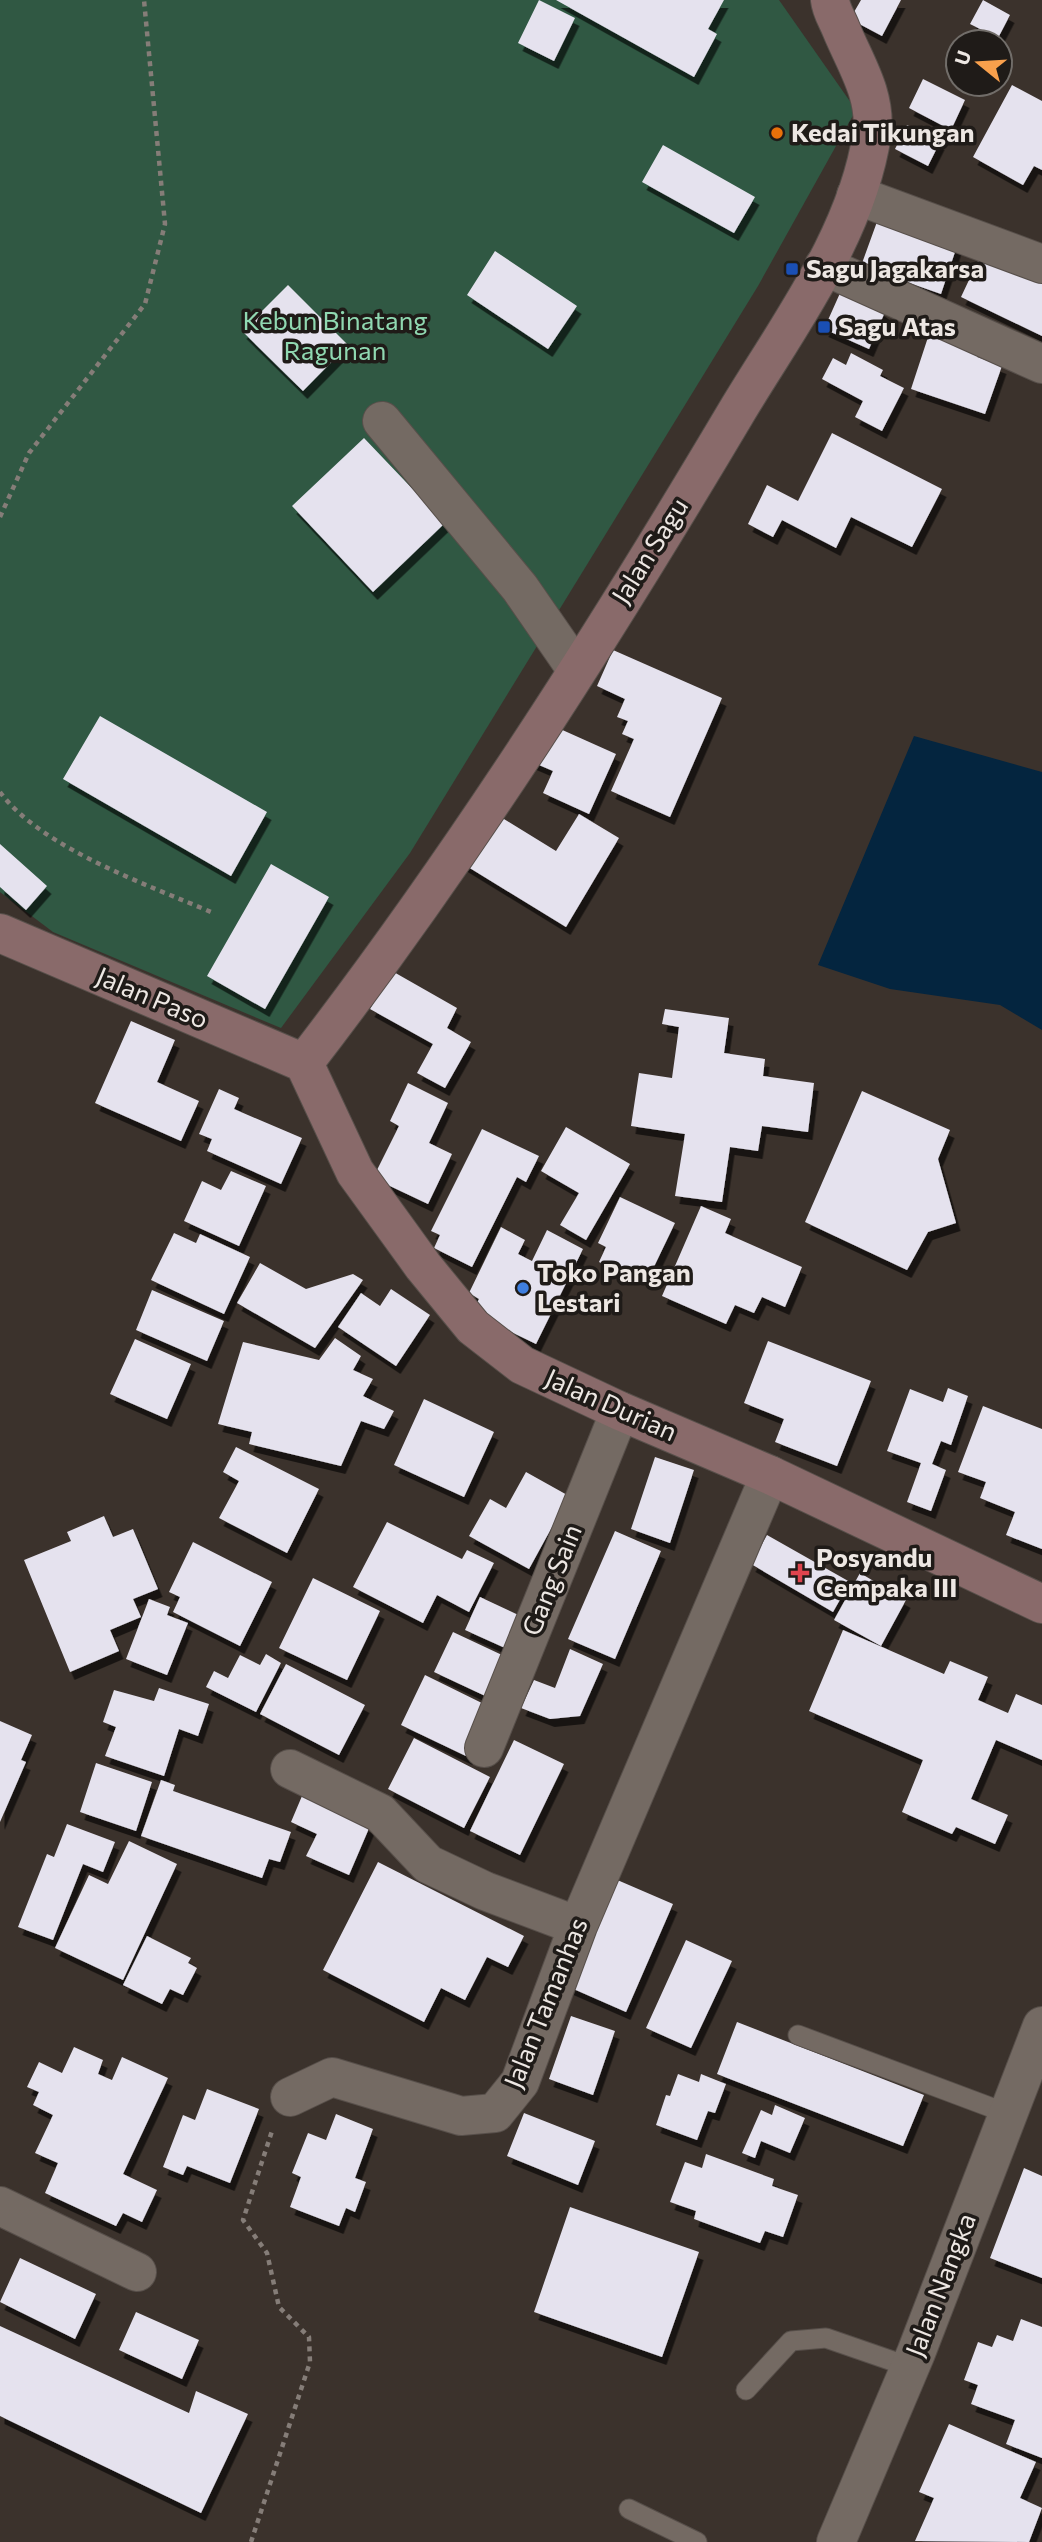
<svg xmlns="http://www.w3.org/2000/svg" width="1042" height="2542" viewBox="0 0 1042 2542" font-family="Commissioner,sans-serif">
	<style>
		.green { fill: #305843 }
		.water { fill: #04253f }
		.building { fill: #e5e2ee; filter: url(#shadow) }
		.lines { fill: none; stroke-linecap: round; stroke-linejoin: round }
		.lane-casing { stroke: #574f4a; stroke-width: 21 }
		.street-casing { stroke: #574f4a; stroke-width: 40 }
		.secondary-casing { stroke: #574f4a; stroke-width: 40 }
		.path { stroke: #857d78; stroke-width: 4.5; stroke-dasharray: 5 5; stroke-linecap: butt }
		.lane { stroke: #746a63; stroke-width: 19 }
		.street { stroke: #746a63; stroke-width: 38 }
		.secondary { stroke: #896a6a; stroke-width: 38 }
		.food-dot { fill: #e8710a; stroke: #1f1b18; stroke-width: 2.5 }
		.transit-dot { fill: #1a4fb4; stroke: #1f1b18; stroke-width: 2.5 }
		.shop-dot { fill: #3f7fe0; stroke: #1f1b18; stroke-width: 2.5 }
		.health-dot { fill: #e0444e; stroke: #1f1b18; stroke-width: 2.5 }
		.labels { text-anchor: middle; stroke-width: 7; stroke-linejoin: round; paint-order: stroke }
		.poi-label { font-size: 26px; font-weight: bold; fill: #ede7e3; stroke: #1f1b18; text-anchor: start }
		.park-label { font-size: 26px; fill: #90d8b1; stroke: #1f1b18 }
		.street-label { font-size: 26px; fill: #ede7e3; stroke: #1f1b18 }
	</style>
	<defs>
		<filter id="shadow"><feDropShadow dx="4.5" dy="8" stdDeviation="0" flood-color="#0009"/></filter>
	</defs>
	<rect width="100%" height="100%" fill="#3b322c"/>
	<path class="green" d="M0,0H779L856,110L758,286L410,853L281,1028L53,932L0,892Z"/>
	<path class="water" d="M914,736L1042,772V1030L1000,1005L890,989L818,965Z"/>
	<path class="building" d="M539,0L575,18L554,61L518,43Z
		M556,0H724L708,29L717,34L694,77Z
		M861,0H901L882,36L850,19Z
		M983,0L1010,15L998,38L970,24Z
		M923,79L965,100L951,130L909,108Z
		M1012,85L1042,101V170L1034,166L1023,185L973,157Z
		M907,125L940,142L928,166L895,149Z
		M663,145L755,197L734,233L642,182Z
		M882,208L958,243L941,294L861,266Z
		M984,248L1042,276V336L961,297Z
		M495,251L577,306L548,349L467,295Z
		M845,282L885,312L869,349L824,329Z
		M288,285L348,345L303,391L242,331Z
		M932,325L982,342L977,357L1002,366L985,414L911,389Z
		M851,353L883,370L880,376L904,388L882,431L855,417L863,401L822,379L833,358L846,365Z
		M832,433L942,489L912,547L851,517L836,548L782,520L773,537L748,524L767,485L798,501Z
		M364,438L445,523L373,592L292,506Z
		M613,650L722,698L670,817L611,791L634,739L622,734L628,721L617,717L625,699L597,686Z
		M100,716L267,812L231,876L63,779Z
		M549,724L616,754L589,814L543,793L553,771L532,762Z
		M491,811L556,851L579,814L619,838L566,927L460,862Z
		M0,844L47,886L26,910L0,887Z
		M271,864L329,897L265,1009L207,976Z
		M392,971L457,1008L447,1028L471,1042L445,1088L417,1073L433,1044L370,1009Z
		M665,1009L729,1018L724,1053L765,1059L763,1076L814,1083L808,1132L762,1126L758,1151L730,1147L722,1202L675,1196L685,1134L631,1126L639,1073L672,1078L679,1027L662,1024Z
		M131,1021L175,1040L157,1082L199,1101L181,1141L95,1103Z
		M408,1083L448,1103L429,1143L452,1154L428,1204L373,1178L399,1126L390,1121Z
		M219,1089L239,1098L234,1109L302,1138L281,1184L207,1151L212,1139L199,1134Z
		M862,1091L950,1130L938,1159L956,1223L928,1232L907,1270L805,1222Z
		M566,1127L630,1164L586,1240L560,1225L579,1193L541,1171Z
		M482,1129L539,1156L526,1182L517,1177L472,1267L434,1248L440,1235L431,1231Z
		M231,1171L266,1186L239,1246L184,1221L202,1181L221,1190Z
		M620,1197L675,1223L650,1275L632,1266L627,1276L599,1262L606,1247L598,1243Z
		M701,1206L731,1219L725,1233L802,1267L785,1307L762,1297L754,1313L735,1305L726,1324L662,1296Z
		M501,1227L525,1240L518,1254L532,1261L547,1230L583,1249L536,1344L472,1313L479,1299L469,1293Z
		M174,1233L196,1243L200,1234L250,1257L224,1314L151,1280Z
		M260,1263L306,1289L353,1274L363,1280L315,1348L237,1303Z
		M391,1289L430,1315L396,1366L338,1327L361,1293L380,1306Z
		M152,1290L224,1321L207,1361L136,1330Z
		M335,1338L361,1356L353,1370L373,1379L363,1396L394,1411L384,1429L361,1421L341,1466L249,1444L252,1432L218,1424L243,1342L319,1360Z
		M135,1339L191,1364L167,1419L110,1394Z
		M768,1341L871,1381L837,1466L775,1442L784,1419L744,1403Z
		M948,1388L968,1396L951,1445L941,1441L932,1464L946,1470L931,1511L907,1502L921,1463L887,1451L910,1389L943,1402Z
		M424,1399L494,1432L464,1497L394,1465Z
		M983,1406L1042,1429V1549L1006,1535L1015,1512L980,1498L986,1482L958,1472Z
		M236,1447L319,1489L287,1553L219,1518L239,1481L223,1472Z
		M655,1457L694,1470L670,1543L631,1529Z
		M526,1472L569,1496L529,1569L469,1536L490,1499L506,1508Z
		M104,1516L113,1537L133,1529L158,1589L133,1599L141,1617L110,1630L119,1651L70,1672L24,1560L71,1541L67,1532Z
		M387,1522L462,1559L467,1550L494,1563L469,1612L437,1595L423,1623L353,1587Z
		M615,1531L661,1551L615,1659L568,1639Z
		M767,1535L850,1582L833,1612L751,1564Z
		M193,1542L272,1582L240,1646L173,1612L180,1597L169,1592Z
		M860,1573L906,1600L881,1646L834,1620Z
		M313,1578L380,1611L347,1680L279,1648Z
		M480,1597L529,1620L514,1652L465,1630Z
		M149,1599L170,1607L167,1615L188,1623L167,1675L126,1659Z
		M843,1630L944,1674L950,1661L988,1677L978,1700L1008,1713L1016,1694L1042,1705V1760L996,1740L971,1799L1008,1815L995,1844L956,1827L952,1834L902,1812L923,1760L809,1711Z
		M453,1632L515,1661L496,1701L434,1672Z
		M570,1649L603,1664L580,1716L550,1719L521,1708L534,1680L555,1688Z
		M266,1654L281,1663L256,1712L206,1687L214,1671L228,1678L240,1655L260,1665Z
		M286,1664L365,1705L339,1755L260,1714Z
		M425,1675L492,1708L468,1757L401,1725Z
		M159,1688L209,1704L198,1736L179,1729L164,1776L105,1756L116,1727L103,1722L114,1690L154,1701Z
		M0,1721L32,1735L21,1760L26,1762L0,1822Z
		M414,1738L490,1777L464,1828L388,1789Z
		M514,1740L564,1764L520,1855L470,1831Z
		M96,1763L152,1782L136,1831L80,1812Z
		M161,1780L175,1785L173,1791L291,1832L280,1862L269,1859L262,1878L141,1836Z
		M302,1796L370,1826L349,1875L306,1856L317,1834L291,1822Z
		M67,1824L115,1842L103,1872L83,1864L53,1940L18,1927L47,1854L54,1857Z
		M129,1841L177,1864L123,1980L55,1948L89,1875L108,1884Z
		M378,1862L524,1936L508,1967L487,1957L465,2000L441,1988L424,2022L323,1970Z
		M615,1879L673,1904L626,2012L569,1987Z
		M147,1936L191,1958L188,1963L197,1968L183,1995L170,1989L162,2004L123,1985Z
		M686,1940L732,1961L691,2048L646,2028Z
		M571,2016L615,2031L593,2095L549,2079Z
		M737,2022L924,2095L903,2146L717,2074Z
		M74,2047L103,2060L98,2074L112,2080L122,2057L168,2078L123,2174L157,2190L142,2222L123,2213L116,2226L45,2193L58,2163L35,2153L53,2115L33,2105L39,2092L27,2087L39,2062L62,2073Z
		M678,2074L699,2082L701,2074L726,2084L715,2113L708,2111L697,2140L656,2125L666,2095L670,2096Z
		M207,2089L259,2109L230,2183L187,2166L183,2175L163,2167L183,2115L195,2120Z
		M775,2105L805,2118L790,2153L761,2141L755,2158L742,2153L761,2110L772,2115Z
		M524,2113L595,2141L578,2185L507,2156Z
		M336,2114L373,2129L355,2178L366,2182L355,2212L346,2208L339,2226L290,2207L301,2177L292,2173L308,2133L326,2140Z
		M706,2154L774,2179L772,2186L798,2195L783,2237L765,2231L760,2243L694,2219L696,2211L670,2202L685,2162L702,2168Z
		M1024,2168L1042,2176V2278L990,2258Z
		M570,2207L699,2252L662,2357L534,2312Z
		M20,2258L96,2294L75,2339L0,2302Z
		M136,2312L199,2340L182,2379L119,2350Z
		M1021,2319L1042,2327V2458L1006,2444L1015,2420L971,2404L978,2385L964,2380L978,2342L992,2347L997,2335L1013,2341Z
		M0,2326L189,2413L196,2391L248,2414L201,2513L0,2416Z
		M949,2424L1036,2462L1020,2498L1042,2508L1029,2542L915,2541L934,2498L919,2492Z"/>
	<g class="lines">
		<defs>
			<path id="lane" d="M798,2035L1006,2113
				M746,2390L791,2341L826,2338L910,2367
				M629,2509L697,2542"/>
			<path id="street" d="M856,195L1042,264
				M824,266L1042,364
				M382,421L520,588L576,669
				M484,1748L620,1411
				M290,1769L380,1813L428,1864L485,1891L578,1926
				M290,2097L332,2077L461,2116L495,2113L520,2082L578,1926L770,1475
				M0,2206L137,2272
				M836,2542L916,2353L1042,2026"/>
			<path id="secondary" d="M0,933L304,1063
				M304,1063C463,857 604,635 737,411C788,326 857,235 872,134C877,95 855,63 841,29C837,19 831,10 830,0
				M304,1063L355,1172L423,1266L473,1327L522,1365L620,1411L770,1475L1042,1604"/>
		</defs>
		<use href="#lane" class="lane-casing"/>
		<use href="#street" class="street-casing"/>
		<use href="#secondary" class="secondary-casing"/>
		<path class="path" d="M0,517L29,453L145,304L165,224L144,0
			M0,792C41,848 148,885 211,912
			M251,2542L310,2362L309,2337L279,2307L267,2253L243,2220L272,2131"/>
		<use href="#lane" class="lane"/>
		<use href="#street" class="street"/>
		<use href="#secondary" class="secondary"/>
	</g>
	<circle class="food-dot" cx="777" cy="133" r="7"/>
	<g class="transit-dot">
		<rect x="785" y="262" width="14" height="14" rx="3.5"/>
		<rect x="817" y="320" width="14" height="14" rx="3.5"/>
	</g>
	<circle class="shop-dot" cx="523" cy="1288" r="7"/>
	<path class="health-dot" d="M796.5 1562.5h7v7h7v7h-7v7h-7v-7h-7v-7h7z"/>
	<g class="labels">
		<g class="poi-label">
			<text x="791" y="142">Kedai Tikungan</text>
			<text x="806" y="278">Sagu Jagakarsa</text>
			<text x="838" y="336">Sagu Atas</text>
			<text x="537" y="1282">Toko Pangan<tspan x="537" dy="30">Lestari</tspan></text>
			<text x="816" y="1567">Posyandu<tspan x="816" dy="30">Cempaka III</tspan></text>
		</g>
		<g class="park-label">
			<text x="335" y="330">Kebun Binatang<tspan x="335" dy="30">Ragunan</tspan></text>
		</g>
		<g class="street-label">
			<text transform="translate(650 551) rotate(-58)" y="9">Jalan Sagu</text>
			<text transform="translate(152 998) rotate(23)" y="9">Jalan Paso</text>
			<text transform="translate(611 1405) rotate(24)" y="9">Jalan Durian</text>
			<text transform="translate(552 1580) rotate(-68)" y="9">Gang Sain</text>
			<text transform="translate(546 2003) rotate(-68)" y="9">Jalan Tamanhas</text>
			<text transform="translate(941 2285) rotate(-69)" y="9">Jalan Nangka</text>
		</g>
	</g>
	<g transform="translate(979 63) rotate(288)"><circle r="33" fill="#1f1b18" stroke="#716d69" stroke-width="2"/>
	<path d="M0-5L12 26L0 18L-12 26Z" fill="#f9a04c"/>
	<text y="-10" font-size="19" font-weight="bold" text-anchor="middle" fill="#ede7e3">U</text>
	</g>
</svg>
